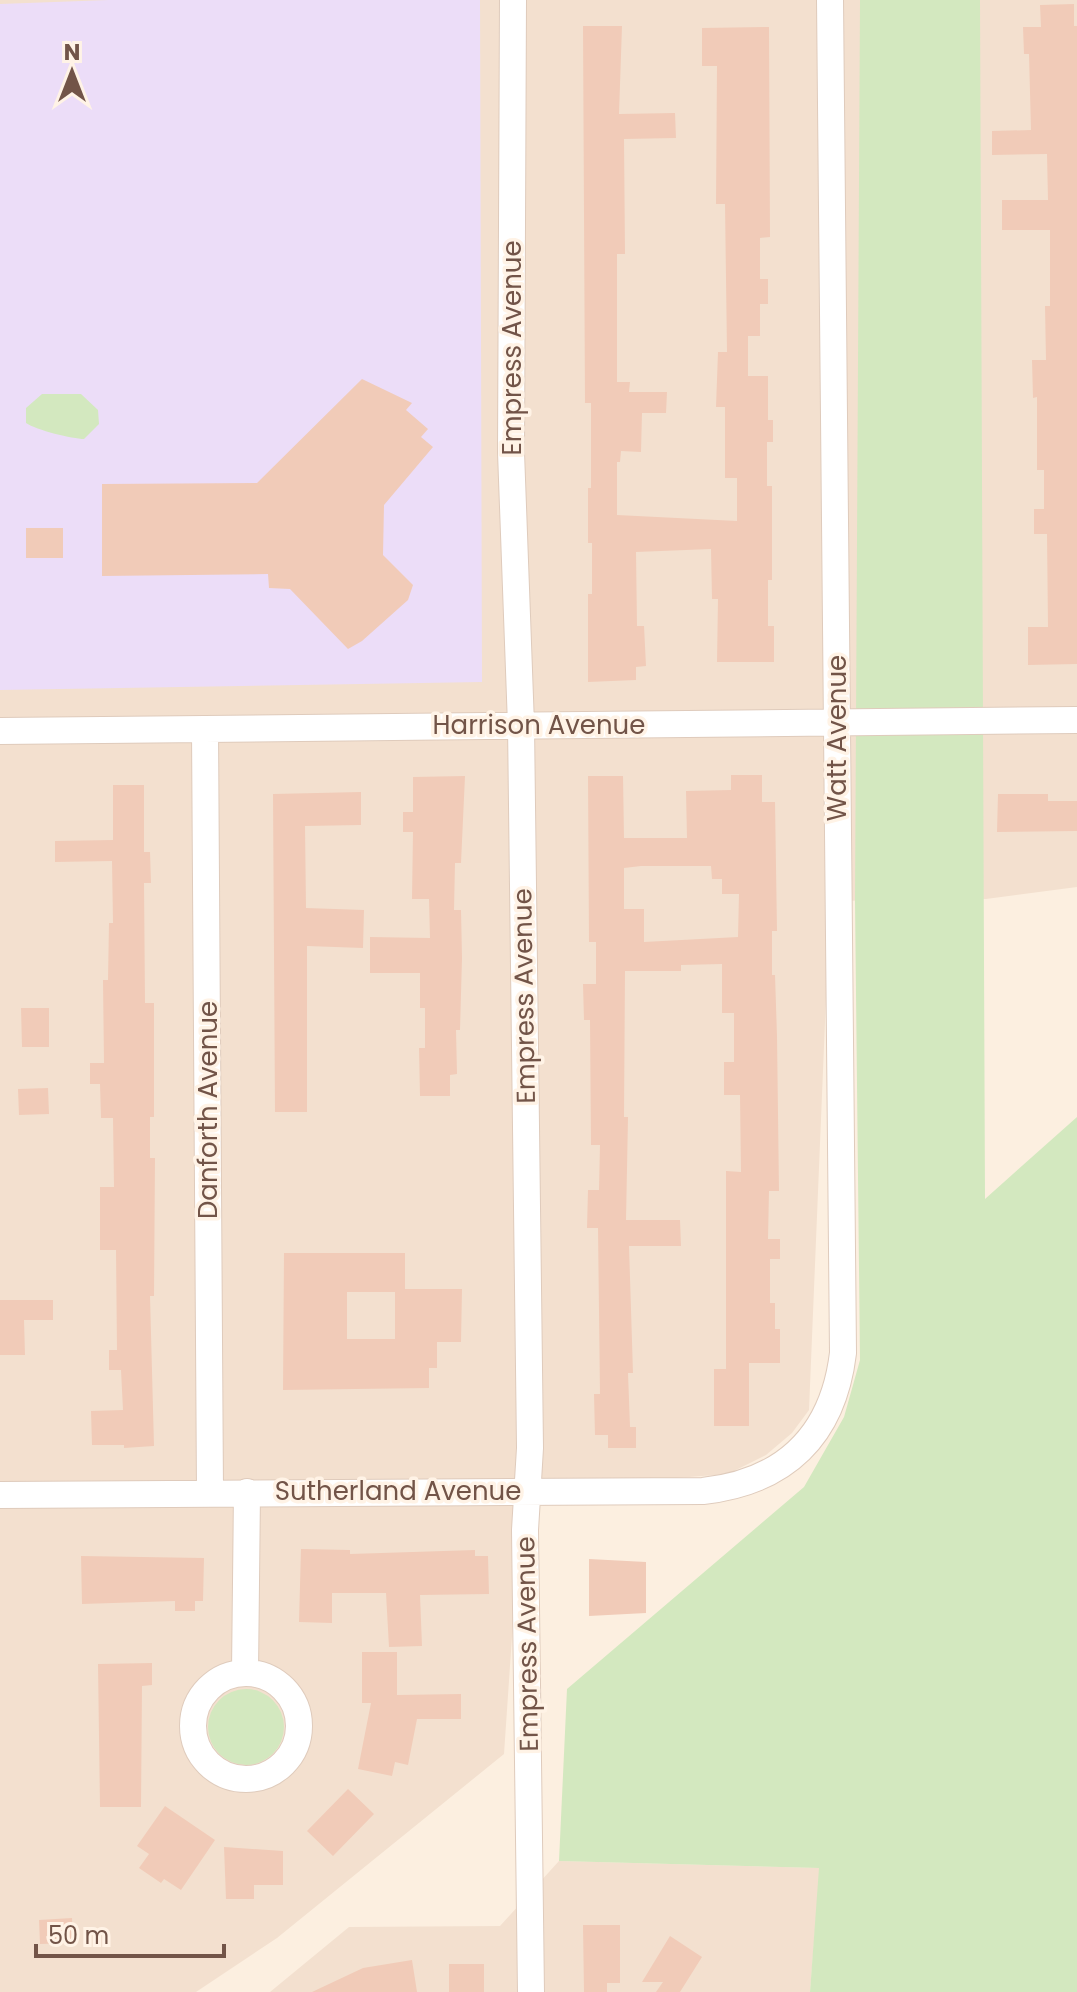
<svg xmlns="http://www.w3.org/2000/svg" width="1077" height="1992" viewBox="0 0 1077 1992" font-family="Poppins,sans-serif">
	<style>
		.residential { fill: #f3e0cf }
		.education { fill: #ecddf8 }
		.green { fill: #d3e8bf }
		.building { fill: #f1cbb8; fill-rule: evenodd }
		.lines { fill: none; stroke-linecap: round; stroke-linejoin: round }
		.minor-casing { stroke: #dfcbbc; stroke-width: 28 }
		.minor { stroke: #fff; stroke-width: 26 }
		.labels { text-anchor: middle; stroke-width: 7; stroke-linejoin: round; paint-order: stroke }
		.street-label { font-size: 26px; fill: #725448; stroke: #fff3e6 }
	</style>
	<rect width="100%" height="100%" fill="#fcefe0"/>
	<path class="residential" d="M0,0H1077V887L986,899L830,901L809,1410L792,1433L766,1455L728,1474L522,1490L504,1754L277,1938L196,1992H0Z
		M559,1861L820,1868L810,1992H270L349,1927L500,1926Z"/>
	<path class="education" d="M109,0H480L482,682L0,690V4Z"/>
	<path class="green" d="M860,0H980L985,1199L1077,1117V1992H810L819,1868L559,1861L567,1689L804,1487L844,1417L860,1360L855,901Z
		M42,394H81L98,410L99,424L84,439C73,439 36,430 26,423V408Z
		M208 1727a38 38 0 1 1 76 0a38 38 0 1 1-76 0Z"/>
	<path class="building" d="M1074,4V26H1077V664L1028,665V627H1048L1047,534H1034V509H1044V470H1037V397L1033,398L1032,360H1046L1045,306H1050V230H1002V200H1048L1047,154L992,155V131L1031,130L1029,54H1024L1023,27H1041L1040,5Z
		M583,26H622L619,114L675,113L676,138L624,139L625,254H617V382H630L629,392H667L666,413H642L641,452L621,451L620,462H617V515L737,521V478H725V407H716L718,352H727L725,204H716L717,66H702V28L769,27L770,237L760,238V279H768V304H760V336H748V376H768V420H773V442H767V486H772V580H768V626H774V662H717L718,599H712L711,549L636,552L637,626H644L646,666L636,667V680L588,682V594H592V543H588V488H591V403H585Z
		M362,379L412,403L406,410L428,429L421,437L433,447L384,505L383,555L413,585L408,600L362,641L348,649L290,589L269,588L268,574L102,576V484L257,483Z
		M26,528H63V558H26Z
		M731,775H762V802H775L777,931H772V975H775L777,1036L779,1191H769L768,1239H780V1259H770V1303H775V1329H780V1363H749V1426H714V1369H726V1171L741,1172L740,1095H724V1062H734V1013H722V964L681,965V971H625L624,1117H628L626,1220H680L681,1246H629L633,1373H628L630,1427H636V1448H608V1435H595L594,1394H600L598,1228H587L588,1190H599L600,1145H591L590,1020H584L583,984H596V942H589L588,776H623L624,838H687L686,791L731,790ZM641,866H711L712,879H722V894H739L738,937L644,942V909H624V868Z
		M465,776L461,863H455L454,910H461L462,958L460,1030H456L457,1074L450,1075V1096H420L419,1048H425V1008H420V973H370V937L430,938L429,899H412L413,832H403V812H413V777Z
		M113,785H144V852H150L151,883H144L145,1003H154V1117H150V1158H155L154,1296H150L154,1446L124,1448V1445H92L91,1411L123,1410L121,1370H109V1350H117L116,1250H100V1187H114L113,1118H101L100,1084H90V1063H104L103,980H108L109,923H113L112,861L55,862V841L113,840Z
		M361,792V825L305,826L306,908L364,910L363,948L307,946V1112H275L273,794Z
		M998,794H1048V801H1077V831L997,832Z
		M21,1008H49V1047H22Z
		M48,1088L49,1114L19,1115L18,1089Z
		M284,1253H405V1289H462L461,1342H437V1368H429V1388L283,1390ZM347,1292H395V1339H347Z
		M0,1300H53V1320H24L25,1355H0Z
		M301,1549L350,1550V1554L475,1550V1556H488L489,1594L420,1595L422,1646L389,1647L386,1593H332V1623L299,1622Z
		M81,1556L204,1558L203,1601H195V1611H175V1601L82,1604Z
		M589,1559L646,1562V1613L589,1616Z
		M362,1652H397V1695L461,1694V1719H417L408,1765L395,1762L392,1776L358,1769L371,1703H362Z
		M152,1663V1685L142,1686L141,1807H100L98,1664Z
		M348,1789L374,1814L333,1856L307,1831Z
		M165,1806L215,1840L181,1890L164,1879L161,1883L139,1868L149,1854L137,1846Z
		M224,1847L283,1851V1885H254V1899H226Z
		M72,1918L73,1943L40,1944L39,1920Z
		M583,1925H620V1983H607V1992H584Z
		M670,1936L702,1957L680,1992H656L663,1982H642Z
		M412,1960L417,1992H312L363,1968Z
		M449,1964H484V1992H449Z"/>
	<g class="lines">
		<defs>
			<path id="minor" d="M513,0L511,452L521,725L530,1448L525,1530L531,1992
				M205,729L210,1492
				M0,731L1077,720
				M0,1495L703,1491C785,1482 833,1436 843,1353L830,0
				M193 1726a53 53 0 1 1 106 0a53 53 0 1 1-106 0Z
				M245,1673L247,1492"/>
		</defs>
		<use href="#minor" class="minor-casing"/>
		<use href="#minor" class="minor"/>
	</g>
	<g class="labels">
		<g class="street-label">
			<text transform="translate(512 348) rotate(-90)" y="9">Empress Avenue</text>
			<text x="539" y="734">Harrison Avenue</text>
			<text transform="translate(837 738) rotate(-90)" y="9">Watt Avenue</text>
			<text transform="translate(524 996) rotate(-91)" y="9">Empress Avenue</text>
			<text transform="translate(208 1110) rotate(-90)" y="9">Danforth Avenue</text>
			<text x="398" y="1500">Sutherland Avenue</text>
			<text transform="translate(527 1644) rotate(-91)" y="9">Empress Avenue</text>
		</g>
	</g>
	<g transform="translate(72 72)" stroke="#fff3e6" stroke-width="6" paint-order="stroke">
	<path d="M0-6L14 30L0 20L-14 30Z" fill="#725448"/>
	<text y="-12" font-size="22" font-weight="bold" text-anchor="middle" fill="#725448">N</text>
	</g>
	<path d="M36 1944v12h188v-12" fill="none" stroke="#725448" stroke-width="4"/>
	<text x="48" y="1944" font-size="24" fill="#725448" stroke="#fff3e6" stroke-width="6" paint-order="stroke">50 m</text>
</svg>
